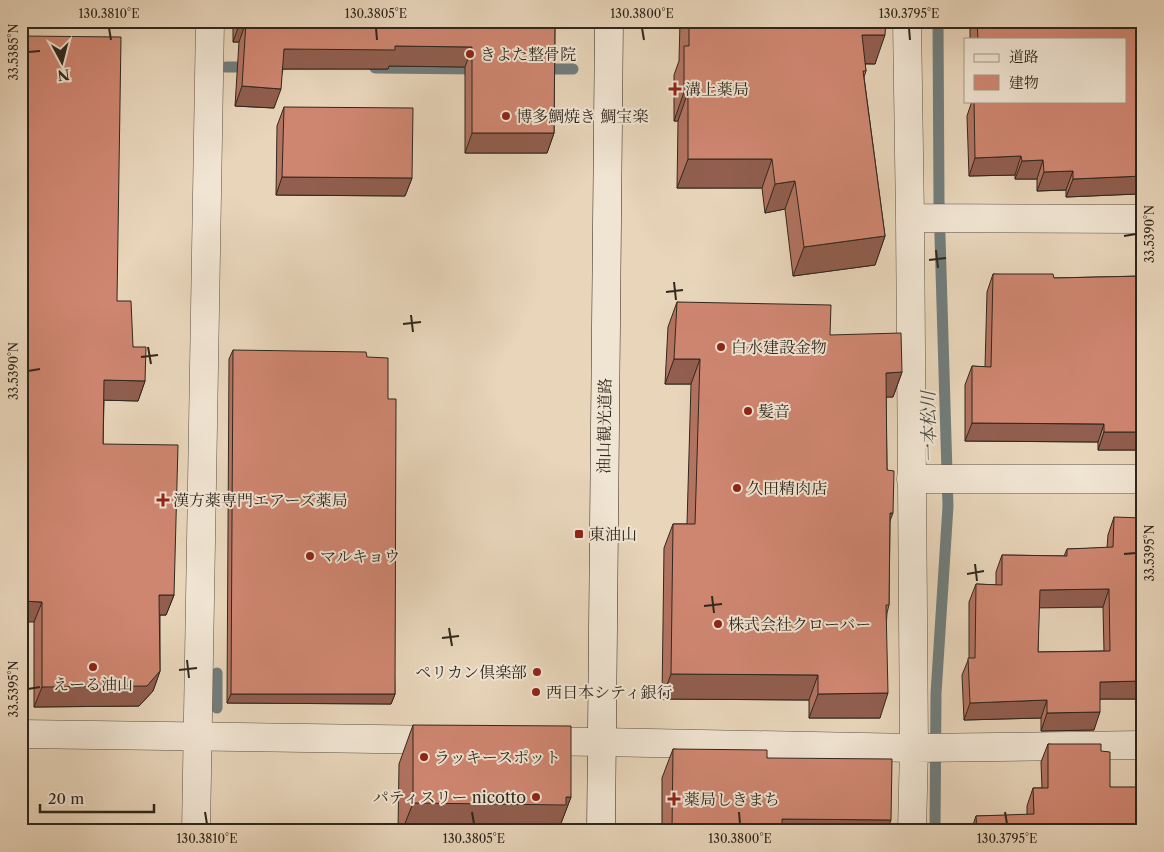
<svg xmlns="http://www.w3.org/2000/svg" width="1164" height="852" viewBox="0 0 1164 852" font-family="'Libre Caslon Text','Noto Serif JP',serif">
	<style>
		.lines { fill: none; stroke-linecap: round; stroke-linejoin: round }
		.stream { stroke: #717d7c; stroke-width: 11 }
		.minor-casing { stroke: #5e5244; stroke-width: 29 }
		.tertiary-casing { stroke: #5e5244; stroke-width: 29 }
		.secondary-casing { stroke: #30271d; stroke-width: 29 }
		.minor { stroke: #f0e4d2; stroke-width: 28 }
		.tertiary { stroke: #f0e4d2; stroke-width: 28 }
		.secondary { stroke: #f0e4d2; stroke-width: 28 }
		.wall { fill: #b27361; stroke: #30271d; fill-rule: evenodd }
		.shaded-wall { fill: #915e4f; stroke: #30271d }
		.building { fill: #cf8671; stroke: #30271d; fill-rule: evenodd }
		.ticks { fill: none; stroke: #30271d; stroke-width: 2 }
		.poi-dot { fill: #8f2418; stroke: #f0e4d2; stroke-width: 2 }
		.labels { text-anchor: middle; stroke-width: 4; stroke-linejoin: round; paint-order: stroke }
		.poi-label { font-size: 16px; fill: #30271d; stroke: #f0e4d2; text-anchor: start }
		.street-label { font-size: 16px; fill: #30271d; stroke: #f0e4d2 }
		.water-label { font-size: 18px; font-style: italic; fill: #4b4b44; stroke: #f0e4d2 }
		.neatline { fill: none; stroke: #30271d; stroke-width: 2 }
		.ticks-label { font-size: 12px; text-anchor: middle; fill: #30271d }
	</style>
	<rect width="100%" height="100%" fill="#e8d5ba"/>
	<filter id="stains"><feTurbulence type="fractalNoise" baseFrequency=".004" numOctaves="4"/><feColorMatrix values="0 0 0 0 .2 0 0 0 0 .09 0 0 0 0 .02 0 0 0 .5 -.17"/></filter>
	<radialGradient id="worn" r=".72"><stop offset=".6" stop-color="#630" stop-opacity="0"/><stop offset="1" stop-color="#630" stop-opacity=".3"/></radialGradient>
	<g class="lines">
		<path class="stream" d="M226,67H252
			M375,68L479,69
			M540,69H573
			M217,673V708
			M935,831L936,694L948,506L939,203L938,21"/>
		<defs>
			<path id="minor" d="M907,21L910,218L1143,219
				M910,218L914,748L912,831
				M911,479H1143
				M600,742L914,748L1143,745
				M196,831L210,21"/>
			<path id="tertiary" d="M21,734L444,740
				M534,741L600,742"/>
			<path id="secondary" d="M601,831L609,21"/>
		</defs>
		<use href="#minor" class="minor-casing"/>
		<use href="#tertiary" class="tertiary-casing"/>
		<use href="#secondary" class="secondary-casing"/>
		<use href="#minor" class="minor"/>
		<use href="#tertiary" class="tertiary"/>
		<use href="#secondary" class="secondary"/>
	</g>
	<path class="wall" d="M233,21H555L554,133L547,153H465V67L389,66L388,69H283L274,108L235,106L239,42H233Z
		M680,21H886L875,64H865L866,71L864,77L885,236L875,265L793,276L785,209L765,213L762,188H677L678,121H674V75L679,61Z
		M970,21H1143V196L1137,197V194L1066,197V190L1037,191V179H1015V175L969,176L967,116L972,101H1125V39H970Z
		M284,107L412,178L405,196L276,195L277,126Z
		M993,274L1054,278L1143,276V450H1098V442L965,441V385L972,366L985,367L987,292Z
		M117,301L145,381L138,401L104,400L103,444L174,595L166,615H160V671L153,691L139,706L34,707V622Z
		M677,302L830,335L902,372L893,397H886L887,470L890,522L889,605L887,613L880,718H809V700L662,699L664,548L673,524H687L691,384H665L668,327Z
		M233,350L388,399L395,694L391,704L227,703L229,359Z
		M1114,517L1143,699H1100L1094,730L1041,731V718L964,720L962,675L969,658V602L976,584L996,585V572L1002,555L1064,556L1067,549L1107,548L1108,535ZM1039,607H1103L1104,651L1038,652Z
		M413,725L571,797L558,831H398L399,764Z
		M1048,744L1101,751L1110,787L1143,831H971L976,816L1027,815V806L1033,788H1042L1041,762Z
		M673,749L767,758L887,831H662V778Z"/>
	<path class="shaded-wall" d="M240,22H246L239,42H233Z
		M862,35H885L875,64L851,63Z
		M395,46L472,47L465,67L389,66L388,69H277L284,49Z
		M242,86L281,89L274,108L235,106Z
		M684,92H688L678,121H674Z
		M472,133H554L547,153H465Z
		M1021,156L1015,175L969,176L975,158Z
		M688,159H772L762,188H677Z
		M1043,160L1037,179H1015L1022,161Z
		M1073,171L1066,190L1037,191L1044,172Z
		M1143,176V178L1137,194L1066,197L1073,179Z
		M282,177L412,178L405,196L276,195Z
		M795,181L785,209L765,213L775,184Z
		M1143,181V196L1137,197Z
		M885,236L875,265L793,276L804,247Z
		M674,359H700L691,384H665Z
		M902,372L893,397H877L886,373Z
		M104,380L145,381L138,401L97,400Z
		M972,423L1104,424L1098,442L965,441Z
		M1104,432H1143V450H1098Z
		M890,513H893L884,537Z
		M1109,589L1103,607L1033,608L1040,590Z
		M159,595H174L166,615H152Z
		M21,601L42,602L34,622H21Z
		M160,671L153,691L139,706L34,707L42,687Z
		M671,674L818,675L809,700L662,699Z
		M1143,681V699H1094L1100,682Z
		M888,693L880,718H809L818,694Z
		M231,694H395L391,704L227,703Z
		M1047,700L1041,718L964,720L970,703Z
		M1100,712L1094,730L1041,731L1047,713Z
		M571,797L558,831H402L413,803Z
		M782,819L891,820L887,831H778Z"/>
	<path class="building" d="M240,21H555L554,133H472V47L395,46V50L284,49L281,89L242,86L246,22H240Z
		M689,21H886L885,35H862L866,71H863L885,236L804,247L795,181L775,184L772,159H688V92H684V46H689Z
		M977,21H1143V176L1073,179V171L1044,172L1043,160L1022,161L1021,156L975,158L974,101H1125V39H978Z
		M21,36L121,37L117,301H131L133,347H146L145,381L104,380L103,444L178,445L174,595H159L160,671L147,686L42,687V602L21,601Z
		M284,107L413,108L412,178L282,177Z
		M993,274H1053L1054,278L1143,276V432H1104V424L972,423V366L991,367Z
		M677,302L831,305L830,335L901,333L902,372L886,373L887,470L894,471L893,513H890L889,605H886L888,693L818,694V675L671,674L673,524H695L700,359H674Z
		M233,350L366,352L367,357L388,358V399H396L395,694H231Z
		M1114,517L1143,518V681L1100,682V712L1047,713V700L970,703L968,658H975L976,584L1002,585V555L1067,556V549L1113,547ZM1109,589L1110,651L1038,652L1040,590Z
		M413,725L571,726V797H566V805L413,803Z
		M1048,744H1101V751L1110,752V787H1143V831H977L976,816L1034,814L1033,788H1048Z
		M673,749L767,750V758L892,759L891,820L782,819V831H672Z"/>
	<path class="ticks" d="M109,28L111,40M376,28L377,40M642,28L644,40M909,28L910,40M28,52L40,51M1124,236L1136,234M936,250L938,268M929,260L946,258M674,282L676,300M666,292L683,290M411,315L413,332M403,324L421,322M148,347L151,364M141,357L158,355M28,371L40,369M1124,554L1136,553M975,564L977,581M967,574L984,571M712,596L714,613M704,606L722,604M449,628L452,646M442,638L459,636M187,660L189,678M179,670L197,668M28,689L40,687M205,812L207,824M472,812L474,824M739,812L740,824M1005,812L1007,824"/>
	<g class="poi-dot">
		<circle cx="470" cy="54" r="5"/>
		<path d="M672.5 81.5h5v5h5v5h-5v5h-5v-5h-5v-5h5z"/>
		<circle cx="506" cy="116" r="5"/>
		<circle cx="721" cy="347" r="5"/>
		<circle cx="748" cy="411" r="5"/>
		<circle cx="737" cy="488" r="5"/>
		<path d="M160.5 492.5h5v5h5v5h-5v5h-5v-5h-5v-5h5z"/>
		<rect x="574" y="529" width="10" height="10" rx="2.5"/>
		<circle cx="310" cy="556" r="5"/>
		<circle cx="718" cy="624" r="5"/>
		<circle cx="93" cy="667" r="5"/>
		<circle cx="537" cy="672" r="5"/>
		<circle cx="536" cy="692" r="5"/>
		<circle cx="424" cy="757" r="5"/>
		<circle cx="536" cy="797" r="5"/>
		<path d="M671.5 791.5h5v5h5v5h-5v5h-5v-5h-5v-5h5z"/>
	</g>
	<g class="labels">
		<g class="poi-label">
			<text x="480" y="60">きよた整骨院</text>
			<text x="685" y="95">溝上薬局</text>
			<text x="516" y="122">博多鯛焼き 鯛宝楽</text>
			<text x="731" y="353">白水建設金物</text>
			<text x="758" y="417">髪音</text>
			<text x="747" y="494">久田精肉店</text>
			<text x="173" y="506">漢方薬専門エアーズ薬局</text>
			<text x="589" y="540">東油山</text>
			<text x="320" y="562">マルキョウ</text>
			<text x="728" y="630">株式会社クローバー</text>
			<text x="527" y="678" text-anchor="end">ペリカン倶楽部</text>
			<text x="93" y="690" text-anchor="middle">えーる油山</text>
			<text x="546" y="698">西日本シティ銀行</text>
			<text x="434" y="763">ラッキースポット</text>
			<text x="526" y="803" text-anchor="end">パティスリー nicotto</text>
			<text x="684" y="805">薬局しきまち</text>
		</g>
		<g class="street-label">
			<text transform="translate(604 426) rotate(-89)" y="6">油山観光道路</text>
		</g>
		<g class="water-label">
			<text transform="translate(929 427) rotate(-91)" y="6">一本松川</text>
		</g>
	</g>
	<rect width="1164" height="852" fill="none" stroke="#e8d5ba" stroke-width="55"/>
	<rect x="964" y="38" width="162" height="65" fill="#f0e4d2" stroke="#a3988a"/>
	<rect x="974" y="54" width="25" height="8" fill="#f0e4d2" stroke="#a3988a"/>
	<text x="1009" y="62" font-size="15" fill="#30271d">道路</text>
	<rect x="974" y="75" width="25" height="15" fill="#cf8671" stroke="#a3988a"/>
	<text x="1009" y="88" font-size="15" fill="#30271d">建物</text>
	<g transform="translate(62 62) rotate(173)" stroke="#f0e4d2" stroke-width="4" paint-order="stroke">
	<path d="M0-4L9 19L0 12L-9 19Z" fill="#30271d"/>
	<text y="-8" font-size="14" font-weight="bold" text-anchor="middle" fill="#30271d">N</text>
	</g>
	<path d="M40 804v8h114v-8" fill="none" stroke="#30271d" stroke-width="2.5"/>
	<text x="48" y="804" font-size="15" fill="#30271d" stroke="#f0e4d2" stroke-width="4" paint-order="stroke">20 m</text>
	<rect x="28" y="28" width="1108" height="796" class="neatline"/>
	<g class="ticks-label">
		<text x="109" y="18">130.3810°E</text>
		<text x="376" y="18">130.3805°E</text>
		<text x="642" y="18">130.3800°E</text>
		<text x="909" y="18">130.3795°E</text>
		<text transform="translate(14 52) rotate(-90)" y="4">33.5385°N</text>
		<text transform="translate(1150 234) rotate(-90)" y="4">33.5390°N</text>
		<text transform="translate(14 371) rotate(-90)" y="4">33.5390°N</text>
		<text transform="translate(1150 553) rotate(-90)" y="4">33.5395°N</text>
		<text transform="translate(14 689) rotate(-90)" y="4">33.5395°N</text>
		<text x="207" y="843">130.3810°E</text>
		<text x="474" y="843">130.3805°E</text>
		<text x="740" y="843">130.3800°E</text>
		<text x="1007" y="843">130.3795°E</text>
	</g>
	<rect width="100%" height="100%" filter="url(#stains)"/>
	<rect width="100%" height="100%" fill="url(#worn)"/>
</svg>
